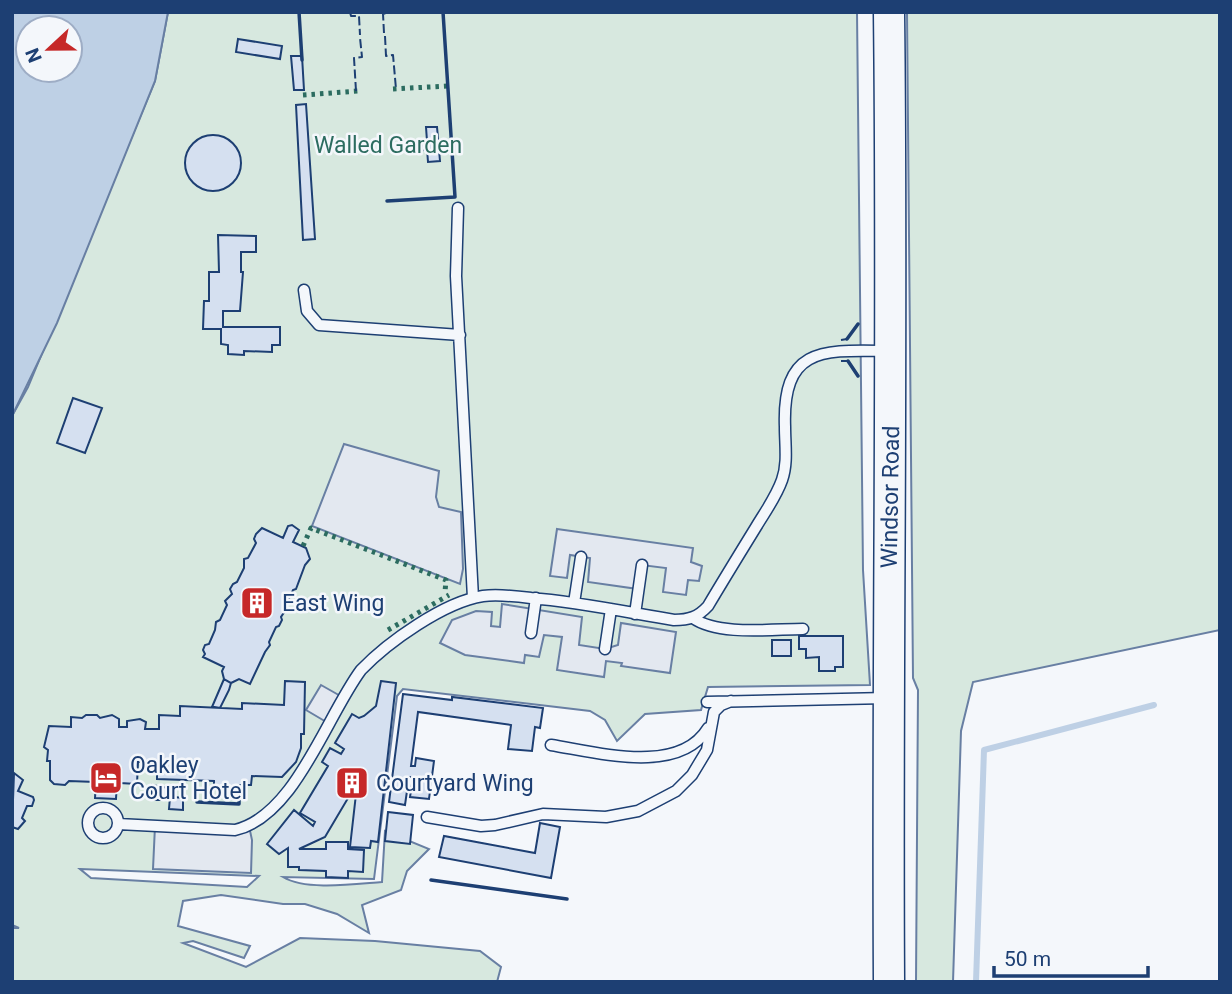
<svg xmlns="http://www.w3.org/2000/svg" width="1232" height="994" viewBox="0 0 1232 994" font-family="Roboto,sans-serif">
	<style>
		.green { fill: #d7e8df; stroke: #687fa3; stroke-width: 2; fill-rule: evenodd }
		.parking { fill: #e3e8f0; stroke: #687fa3; stroke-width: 2 }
		.water { fill: #bed0e5; stroke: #687fa3; stroke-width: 2; fill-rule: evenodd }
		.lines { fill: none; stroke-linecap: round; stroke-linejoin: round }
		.stream { stroke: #bed0e5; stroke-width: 6 }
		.building { fill: #d5e0f0; stroke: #1d3f73; stroke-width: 2 }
		.lane-casing { stroke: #1d3f73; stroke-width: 13 }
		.primary-casing { stroke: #1d3f73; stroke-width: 33 }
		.lane { stroke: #f4f7fb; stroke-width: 10 }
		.primary { stroke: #f4f7fb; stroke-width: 30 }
		.hedge { stroke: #2c6c60; stroke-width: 5; stroke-dasharray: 3.5 5; stroke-linecap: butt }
		.fence { stroke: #1d3f73; stroke-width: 2; stroke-dasharray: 9 3.5; stroke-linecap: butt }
		.wall { stroke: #1d3f73; stroke-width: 3.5 }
		.labels { text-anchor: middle; stroke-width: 5; stroke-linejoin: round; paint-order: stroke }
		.park-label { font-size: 23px; fill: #2c6c60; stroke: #f4f7fb }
		.street-label { font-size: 23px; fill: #1d3f73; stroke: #f4f7fb }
		.poi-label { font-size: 23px; fill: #1d3f73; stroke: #f4f7fb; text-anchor: start }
	</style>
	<rect width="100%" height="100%" fill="#f4f7fb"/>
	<path class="green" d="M168,12H857L863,570L870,685L708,687L701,710L645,714L617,741L605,720L590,711L403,689L397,696L374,879L283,877C306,891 355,884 382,882L385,831L429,849L407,871L401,890L362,905L369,933L337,914L305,904H283L221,895L183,901L178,926L250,946L244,958L193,941L183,943L246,967L300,938L375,941L480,951L501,967L497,982H12V928H19L12,925V416L28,387L155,81ZM80,869L259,876L247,887L91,878Z
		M907,12H1220V630L973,682L961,731L953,982H916L918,690L913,678Z"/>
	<path class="parking" d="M344,444L439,471L436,497L439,507L461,512L463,569L460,584L312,526Z
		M557,529L693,548L691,562L702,566L699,581L688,580L686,595L663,592L666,568L642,565L638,589L588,582L590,558L570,555L567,578L550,576Z
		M502,604L582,617L579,645L605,649L618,645L621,623L676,632L670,673L621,666L622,663L606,661L604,677L557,670L562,637L544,635L539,657L525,655L524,663L465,655L440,643L452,620L476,611L492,612L491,626L500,627Z
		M321,685L344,698L328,723L306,710Z
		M155,826H249L252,840L251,873L153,869Z"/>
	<path class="water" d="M12,12H168L155,81L57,323L12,416ZM28,28H70V70H28Z"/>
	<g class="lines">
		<path class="stream" d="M976,982L984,750L1154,705"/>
	</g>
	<path class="building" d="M238,39L282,46L280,59L236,52Z
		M291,56H302L304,90H294Z
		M306,104L315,239L303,240L296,105Z
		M426,127H437L440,161L428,162L427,149L424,150L423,145V141H427Z
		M185 163a28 28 0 1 1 56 0a28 28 0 1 1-56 0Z
		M218,235L256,236V252H241V272H243L240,311H223V327H280V345H272V352L244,351V355L228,354V345L221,344V329H203L204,301H209V272H219Z
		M73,398L102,408L85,453L57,443Z
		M292,525L299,530L293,542L306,548L310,559L305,565L296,589L293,590L286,605L287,608L281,617L282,620L279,626L276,627L269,642L270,645L265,652L250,684L239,679L231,683L224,679L222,671L224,667L203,657L205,654L203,650L205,645L209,644L215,630L216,622L220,620L227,605L225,601L232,594L230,589L233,584L237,582L244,568V559L248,558L256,543L254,539L256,534L262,528L283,538L288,526Z
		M799,636H843V667H835V671H819V657L806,658V649H799Z
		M772,640H791V656H772Z
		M224,679L231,683L229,690L220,708L212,707Z
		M285,681L305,682L304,734H301V748L296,762L282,777L252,776L251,785H240V794L225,793V786H214V781L157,779V770H144V762H138L137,784L120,783V780H117L116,799L95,798L96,782L69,781L65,785L54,784L50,780V761H47L48,750L44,747L49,726L71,727V717L82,718L86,715H97L100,718L112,715L119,719V727H127V721L140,719L146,722L145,729H159V715L180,716V706L242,709V703L284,705Z
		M381,681L396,683L378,842L371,841L370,848L350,847L356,794L351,793L325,837L299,849H326V842H348V849L364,850L363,872L348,871V878L326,877V871L299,870V867H288V848L279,854L267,844L294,810L313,826L315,822L300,813L328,766L322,762L330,748L341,754L344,749L335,743L352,714L359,718L364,716L376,706Z
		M403,694L452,700V697L543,708L540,728L535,727L532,751L508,749L511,725L418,712L411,766H415L416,758L434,761L429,799L410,797L413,777H409L405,805L389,802Z
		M14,773L23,780L18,791L33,797L34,800L32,806H27L22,818L25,821L18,829L12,827Z
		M152,785L174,789V797L183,798V810L169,809L170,797H165V800H152Z
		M388,812L413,815L410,844L385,841Z
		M540,823L560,827L551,878L439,857L444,836L535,853Z"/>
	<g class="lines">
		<defs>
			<path id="lane" d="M458,208L456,276L473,598
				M304,290L307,311L319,325L460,335
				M574,603L581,557
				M635,614L642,565
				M693,618C718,636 773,629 803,629
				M531,633L536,598
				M605,649L611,609
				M707,702L887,698
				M551,745C596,752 679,776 708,728
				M88 823a15 15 0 1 1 30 0a15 15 0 1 1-30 0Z
				M427,817L481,826L495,825L543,814L606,817L638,811L676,791L692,775L707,750L714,712L721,705L731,701
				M118,824L235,830C295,816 326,717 361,670C388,642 444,602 483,596C499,594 515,596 531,598C579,602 626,612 674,620C689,620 698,617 708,606C724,579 740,553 756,527C765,512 776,497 782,480C788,463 785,445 785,427C782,346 823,350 888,351"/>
			<path id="primary" d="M889,12C893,335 887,659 889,982"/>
		</defs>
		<use href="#lane" class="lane-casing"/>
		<use href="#primary" class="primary-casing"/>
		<use href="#lane" class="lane"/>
		<use href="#primary" class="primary"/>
		<path class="hedge" d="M393,89L447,86
			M303,95L359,91
			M303,546L311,528L446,580L445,592
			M388,630L449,595"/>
		<path class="fence" d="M350,12L351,16H359L360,35
			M384,33L383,14L391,12
			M385,36L386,56L393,55L396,89
			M356,91L354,58L362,57L360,38
			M841,340L847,339
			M841,361H848"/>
		<path class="wall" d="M299,12L302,60
			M387,201L455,197L443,12
			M847,339L858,324
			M848,361L858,376
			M197,802L239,804V794
			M431,880L567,899"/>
	</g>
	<defs>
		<symbol id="building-square" viewBox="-11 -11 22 22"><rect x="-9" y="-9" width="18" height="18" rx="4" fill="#c62828" stroke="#f4f7fb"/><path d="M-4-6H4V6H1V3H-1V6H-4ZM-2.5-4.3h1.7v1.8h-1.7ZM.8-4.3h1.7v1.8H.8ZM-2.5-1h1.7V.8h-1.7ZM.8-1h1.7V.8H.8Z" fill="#fff"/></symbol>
		<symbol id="hotel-square" viewBox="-11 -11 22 22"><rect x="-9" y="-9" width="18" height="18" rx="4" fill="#c62828" stroke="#f4f7fb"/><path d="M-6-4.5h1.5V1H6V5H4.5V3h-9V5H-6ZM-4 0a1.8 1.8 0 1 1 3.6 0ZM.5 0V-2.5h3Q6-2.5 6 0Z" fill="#fff"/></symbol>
	</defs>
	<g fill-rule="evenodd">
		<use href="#building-square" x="238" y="584" width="38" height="38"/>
		<use href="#hotel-square" x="87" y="759" width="38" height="38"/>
		<use href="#building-square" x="333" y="764" width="38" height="38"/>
	</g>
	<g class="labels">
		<g class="park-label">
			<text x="388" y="153">Walled Garden</text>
		</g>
		<g class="street-label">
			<text transform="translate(890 497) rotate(-89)" y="8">Windsor Road</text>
		</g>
		<g class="poi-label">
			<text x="282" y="611">East Wing</text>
			<text x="130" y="773">Oakley<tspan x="130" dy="26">Court Hotel</tspan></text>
			<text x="376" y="791">Courtyard Wing</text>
		</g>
	</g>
	<rect width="1232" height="994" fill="none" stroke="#1d3f73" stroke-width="28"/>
	<g transform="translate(49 49) rotate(248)"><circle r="33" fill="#f4f7fb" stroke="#9eadc5" stroke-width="2"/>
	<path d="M0-5L12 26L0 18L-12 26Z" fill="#c62828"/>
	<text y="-10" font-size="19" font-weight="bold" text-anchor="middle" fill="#1d3f73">N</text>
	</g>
	<path d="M994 966v10h154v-10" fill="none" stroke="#1d3f73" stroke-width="3.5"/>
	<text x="1004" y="966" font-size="21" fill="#1d3f73" stroke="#f4f7fb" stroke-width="5" paint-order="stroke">50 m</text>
</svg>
